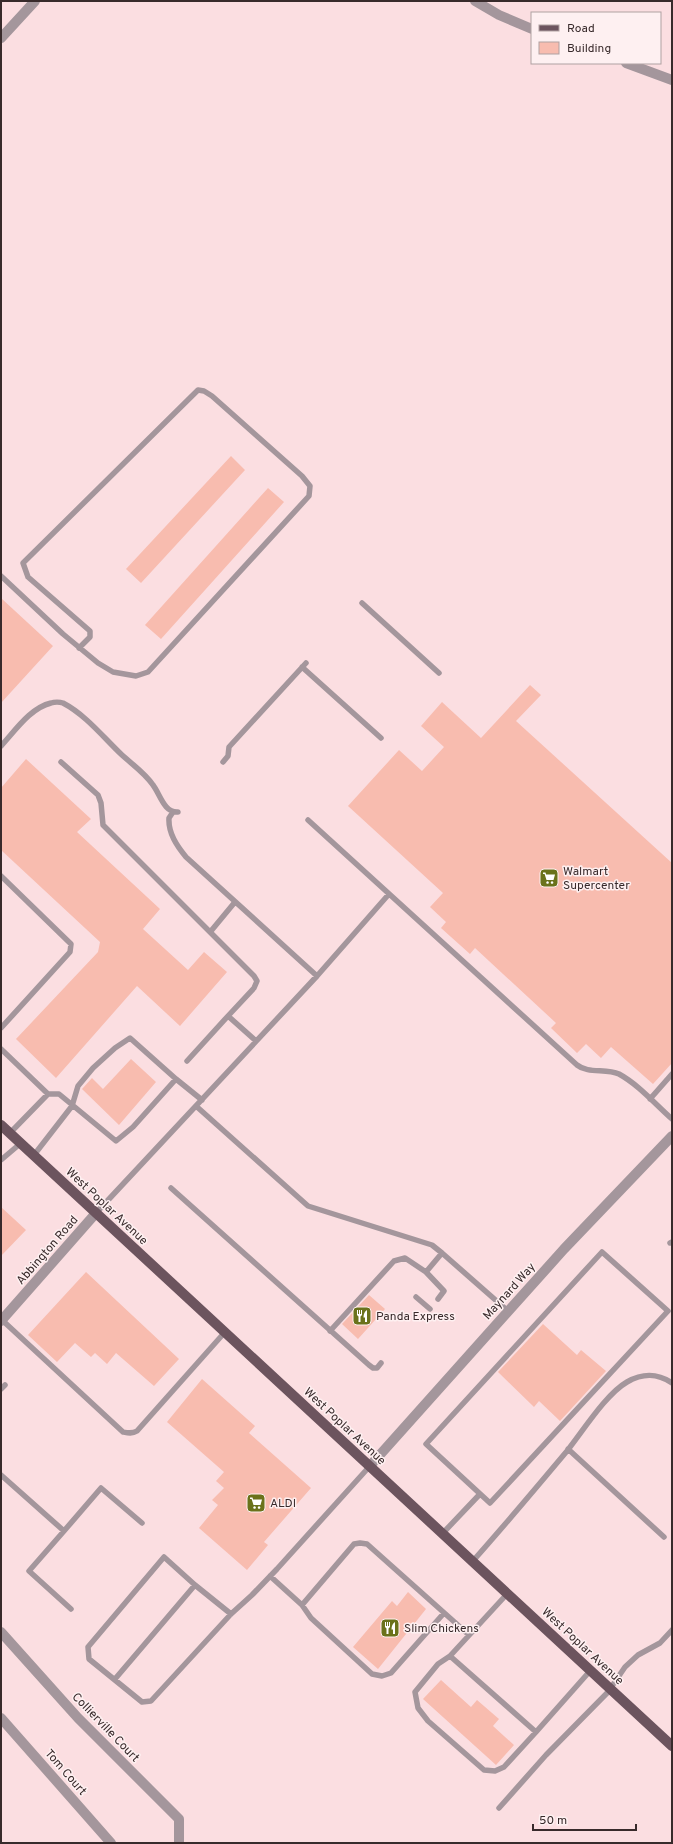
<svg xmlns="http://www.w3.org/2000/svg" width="673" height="1844" viewBox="0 0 673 1844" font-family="Overpass,sans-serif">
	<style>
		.building { fill: #f8bcaf }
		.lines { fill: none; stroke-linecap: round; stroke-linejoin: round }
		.lane { stroke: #a4969c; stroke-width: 5.5 }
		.street { stroke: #a4969c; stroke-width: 10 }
		.primary { stroke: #6c545e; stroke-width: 10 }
		.labels { text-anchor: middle; stroke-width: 3; stroke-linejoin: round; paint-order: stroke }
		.poi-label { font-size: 12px; fill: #382a2b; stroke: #fef0f1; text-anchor: start }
		.street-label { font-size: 12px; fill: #382a2b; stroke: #fef0f1 }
	</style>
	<rect width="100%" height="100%" fill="#fbdee1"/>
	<path class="building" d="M231,456L245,470L141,583L126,569Z
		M268,488L284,502L161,639L145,625Z
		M1,598L53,646L1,703Z
		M530,685L541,695L516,721L672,863V1063L653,1084L611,1047L601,1058L586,1044L577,1053L551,1028L556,1023L475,948L470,954L441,928L446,922L430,907L443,893L348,806L399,750L422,771L444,747L421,726L442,702L481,738Z
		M26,759L91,819L77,832L160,909L143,929L188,970L204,952L227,972L180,1026L137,986L56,1078L16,1039L98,952L100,942L1,850V788Z
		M131,1059L156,1082L119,1125L82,1089L92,1078L103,1089Z
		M1,1207L26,1230L1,1256Z
		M86,1272L179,1359L154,1386L116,1353L107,1364L95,1353L91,1357L75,1343L57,1362L28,1335Z
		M369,1295L385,1309L358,1339L342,1324Z
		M543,1324L577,1355L581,1350L606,1371L560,1421L539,1401L534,1407L498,1372Z
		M202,1379L255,1426L249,1433L311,1488L264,1542L268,1545L247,1570L199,1528L218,1505L212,1500L224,1488L216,1481L224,1472L167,1422Z
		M408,1592L426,1609L378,1669L353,1647L392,1601L397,1606Z
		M441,1680L471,1707L477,1700L499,1719L493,1726L514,1745L496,1765L423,1699Z"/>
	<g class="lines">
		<path class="lane" d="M1,576L63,634L98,663L113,672L136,676L148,672L309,496L310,486L302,476L212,396L204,391L198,390L23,563L28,577L90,631V637L79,648
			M362,603L439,673
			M302,667L381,738
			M1,746C15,731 30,708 51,703C54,702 60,702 63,703C86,715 104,738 122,755C133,765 145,773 153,785C160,794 164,813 178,812
			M61,762L98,795L101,803L103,825L254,976L257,981L254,988L228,1016L256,1041
			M223,762L228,756L229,747L306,663
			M173,812L169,818C168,833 177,846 186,857L317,976
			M308,820L577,1065C588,1074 606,1068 619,1074C639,1085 655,1104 672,1119
			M1,876L71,944L70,952L1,1028
			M211,931L235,902
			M1,1049L48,1094H59L116,1141L133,1127L176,1079L202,1100
			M187,1061L228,1016
			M650,1099L672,1074
			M196,1106L308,1206L432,1245L442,1253L508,1311
			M10,1133L48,1094
			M34,1155L72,1106L78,1086L93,1068L115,1048L130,1038L176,1079
			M1,1160L21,1143
			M171,1188L369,1365L373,1368H377L381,1363
			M96,1213L317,976L389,894
			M670,1243L672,1242
			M602,1252L668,1311L490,1503L426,1444Z
			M426,1272L444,1291L438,1299
			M416,1297L430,1309
			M2,1320L123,1432C128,1433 132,1434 137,1431L225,1332
			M330,1331L394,1261L405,1258L426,1272L442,1253
			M1,1389L5,1385
			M568,1449L664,1537
			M1,1475L64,1531L101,1488L142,1523
			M64,1531L29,1571L71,1609
			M442,1534L480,1494
			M472,1562C505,1525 536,1488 567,1451C583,1431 606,1394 627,1382C643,1373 657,1373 672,1383
			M270,1576L302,1605L311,1618L372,1674L382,1676L391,1673L444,1613
			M507,1594L450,1656L536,1732L590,1671
			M302,1605L354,1544L360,1543L367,1544L469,1635
			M231,1614L195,1585L164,1557L88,1647L89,1659L142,1702L151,1701L231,1614L252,1595L277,1569L369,1467
			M450,1656L438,1664L415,1692L418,1708L428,1721L484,1770L495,1771L504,1767L536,1732
			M115,1679L195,1585
			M610,1689L625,1667L638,1655L660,1643L672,1630
			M499,1808L546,1755L611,1689"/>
		<path class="street" d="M475,1L499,15L532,29
			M1,38L35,1
			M626,63L672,80
			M1,1321L96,1213
			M369,1467L564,1249L672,1136
			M1,1632L78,1718L179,1819V1843
			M1,1718L111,1843"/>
		<path class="primary" d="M1,1125L672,1746"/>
	</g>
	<defs>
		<symbol id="supermarket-square" viewBox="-11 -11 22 22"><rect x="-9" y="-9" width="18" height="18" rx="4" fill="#6a721b" stroke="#fef0f1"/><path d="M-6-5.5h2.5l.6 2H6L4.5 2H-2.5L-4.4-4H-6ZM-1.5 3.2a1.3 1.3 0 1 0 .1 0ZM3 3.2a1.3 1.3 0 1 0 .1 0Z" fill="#fff"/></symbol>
		<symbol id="restaurant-square" viewBox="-11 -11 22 22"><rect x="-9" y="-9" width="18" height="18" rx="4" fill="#6a721b" stroke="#fef0f1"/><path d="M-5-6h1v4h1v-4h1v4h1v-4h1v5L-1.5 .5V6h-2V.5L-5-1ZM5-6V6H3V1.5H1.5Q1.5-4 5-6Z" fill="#fff"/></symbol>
	</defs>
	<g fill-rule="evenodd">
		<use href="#supermarket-square" x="538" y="867" width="22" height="22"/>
		<use href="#restaurant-square" x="351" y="1305" width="22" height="22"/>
		<use href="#supermarket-square" x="245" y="1492" width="22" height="22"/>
		<use href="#restaurant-square" x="379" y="1617" width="22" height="22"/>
	</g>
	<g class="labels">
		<g class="poi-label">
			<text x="563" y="875">Walmart<tspan x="563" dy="14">Supercenter</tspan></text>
			<text x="376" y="1320">Panda Express</text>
			<text x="270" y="1507">ALDI</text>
			<text x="404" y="1632">Slim Chickens</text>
		</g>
		<g class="street-label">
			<text transform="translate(107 1206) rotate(43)" y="4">West Poplar Avenue</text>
			<text transform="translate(47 1250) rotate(-49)" y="4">Abbington Road</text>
			<text transform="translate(509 1291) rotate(-48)" y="4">Maynard Way</text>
			<text transform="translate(345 1426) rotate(43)" y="4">West Poplar Avenue</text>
			<text transform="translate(583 1646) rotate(43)" y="4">West Poplar Avenue</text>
			<text transform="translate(106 1727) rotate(46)" y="4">Collierville Court</text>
			<text transform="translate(66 1772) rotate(49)" y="4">Tom Court</text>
		</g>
	</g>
	<rect width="673" height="1844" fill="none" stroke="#382a2b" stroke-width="4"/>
	<rect x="531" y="12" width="130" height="52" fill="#fef0f1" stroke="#afa1a2"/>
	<rect x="539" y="25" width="20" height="6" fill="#6c545e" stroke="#afa1a2"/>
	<text x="567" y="32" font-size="12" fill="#382a2b">Road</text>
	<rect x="539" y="42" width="20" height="12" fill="#f8bcaf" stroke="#afa1a2"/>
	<text x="567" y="52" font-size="12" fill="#382a2b">Building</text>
	<path d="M533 1824v6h103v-6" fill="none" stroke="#382a2b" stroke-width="2"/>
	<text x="539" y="1824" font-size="12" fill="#382a2b" stroke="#fef0f1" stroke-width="3" paint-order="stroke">50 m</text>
</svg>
